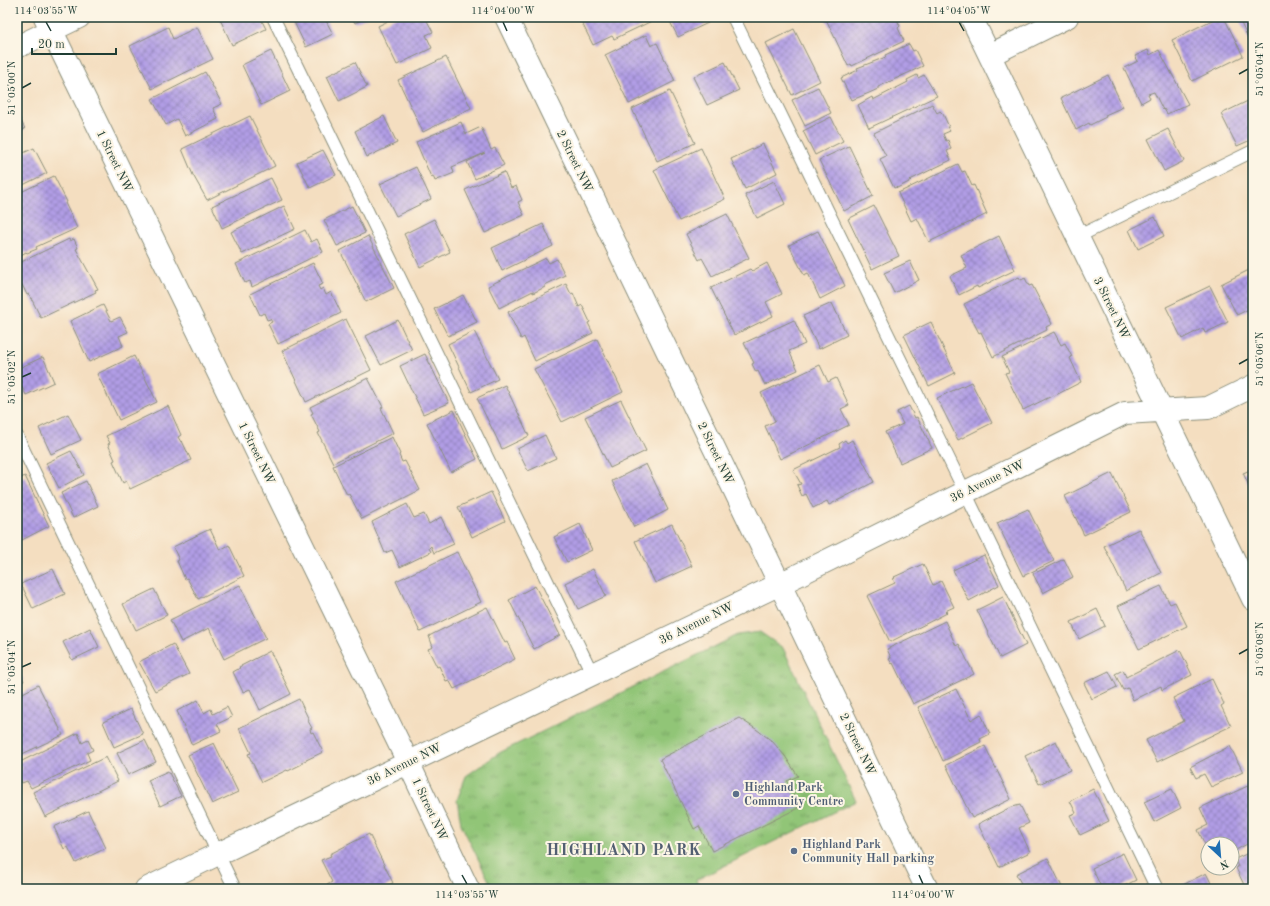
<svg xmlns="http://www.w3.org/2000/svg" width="1270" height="906" viewBox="0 0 1270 906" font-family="'Old Standard TT',serif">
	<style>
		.park { fill: url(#park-tufts); stroke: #588156 }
		.building { fill: url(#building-cross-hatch) }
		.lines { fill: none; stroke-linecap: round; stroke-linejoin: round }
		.lane-casing { stroke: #8a8e7a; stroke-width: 14 }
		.street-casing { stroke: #8a8e7a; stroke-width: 24 }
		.lane { stroke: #fff; stroke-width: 12 }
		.street { stroke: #fff; stroke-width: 22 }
		.ticks { fill: none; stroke: #1f3d34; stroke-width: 1.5 }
		.service-dot { fill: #5c6f8a; stroke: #fcf5e5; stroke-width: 1.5 }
		.labels { text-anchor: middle; stroke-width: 4; stroke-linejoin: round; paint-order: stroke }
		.street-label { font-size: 12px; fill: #1f3d34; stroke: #fcf5e5 }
		.service-label { font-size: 12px; font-weight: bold; fill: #4e5e75; stroke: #fcf5e5; text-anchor: start }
		.district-label { font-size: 16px; font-weight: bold; letter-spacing: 1px; fill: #525f72; stroke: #fcf5e5 }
		.neatline { fill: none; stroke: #1f3d34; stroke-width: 1.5 }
		.ticks-label { font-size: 10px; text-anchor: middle; fill: #1f3d34 }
	</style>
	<defs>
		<pattern id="park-tufts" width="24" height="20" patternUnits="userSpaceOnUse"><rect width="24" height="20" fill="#91c577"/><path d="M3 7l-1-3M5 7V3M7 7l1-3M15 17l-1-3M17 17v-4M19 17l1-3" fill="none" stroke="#76a162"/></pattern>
		<pattern id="building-cross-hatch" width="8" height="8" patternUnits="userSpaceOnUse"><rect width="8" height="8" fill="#b19de5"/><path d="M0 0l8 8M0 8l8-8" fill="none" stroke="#8f81ba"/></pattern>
	</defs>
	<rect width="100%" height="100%" fill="#fcf5e5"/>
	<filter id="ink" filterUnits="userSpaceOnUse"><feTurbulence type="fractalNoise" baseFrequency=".025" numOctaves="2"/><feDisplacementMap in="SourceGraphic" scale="8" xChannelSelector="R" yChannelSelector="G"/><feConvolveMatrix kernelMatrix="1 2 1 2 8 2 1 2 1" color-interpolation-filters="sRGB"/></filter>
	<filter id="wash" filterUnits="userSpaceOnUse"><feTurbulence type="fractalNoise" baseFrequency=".012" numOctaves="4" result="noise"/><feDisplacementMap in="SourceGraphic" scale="16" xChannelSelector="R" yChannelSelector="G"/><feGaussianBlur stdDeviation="0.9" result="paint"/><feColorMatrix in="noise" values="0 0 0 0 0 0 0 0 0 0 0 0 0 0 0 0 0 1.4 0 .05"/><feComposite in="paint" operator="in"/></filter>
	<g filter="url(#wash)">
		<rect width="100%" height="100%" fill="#f4dec0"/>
		<path class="park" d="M760,632L783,648L856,801L696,880L700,889H493L461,824L457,800L466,776L499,753L738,635Z"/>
		<g id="blocks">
			<path class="building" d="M219,17H260L266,29L232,45Z
				M303,17H324L333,34L306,47L294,22Z
				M351,17H367L355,23Z
				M396,17H425L433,32L426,35L432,48L397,65L378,26Z
				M579,17H660L614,39L612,36L593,45Z
				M671,17H706L708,23L678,37L668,18Z
				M825,17H896L900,26L898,28L904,41L852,66L851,64L848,66Z
				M1218,17H1224L1243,56L1192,81L1172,40Z
				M1238,17H1253V43L1251,44Z
				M168,27L173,39L197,27L213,59L152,89L130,46Z
				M794,29L820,81L792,95L766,43Z
				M646,35L651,46L657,43L675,81L629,104L605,55Z
				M909,44L913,51L915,50L923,66L878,87V89L869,93L852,100L841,78L858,70L857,68L886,57L885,55Z
				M1148,50L1150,55L1159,50L1188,104L1167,114L1164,109L1163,110L1154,92L1148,94L1150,98L1141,103L1124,68L1138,61L1135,56Z
				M271,51L290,91L261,105L242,65Z
				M446,57L471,108L423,132L398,80Z
				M355,62L367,87L339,101L327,76Z
				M725,62L739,90L707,105L693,77Z
				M205,72L222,104L213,108L218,119L185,136L177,119L166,125L152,99Z
				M917,75L918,78L924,75L937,96L869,128L858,105L872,97L873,100L908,82L907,80Z
				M1108,75L1123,107L1105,115L1106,117L1090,125L1089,123L1076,130L1061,98Z
				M818,87L831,113L805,126L792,100Z
				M670,91L695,143L657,161L632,109Z
				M1252,99L1253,139L1237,146L1221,114Z
				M932,104L937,113L940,111L943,114L949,127H947L950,131L943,134L946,141L948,140L951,149L947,151L951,160L910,180L911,181L897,188L896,187L894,188L880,159L886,156L874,133Z
				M17,112L25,129L17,133Z
				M250,116L275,166L207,200L193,175L182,149Z
				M384,116L397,143L367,157L355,131Z
				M831,117L843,141L815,155L803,131Z
				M461,122L466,134L481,127L491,150L495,148L504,165L475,179L467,162L485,153L452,167L454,173L435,181L433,176L431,177L416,142Z
				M1168,129L1184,161L1164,171L1148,139Z
				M763,144L777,173L745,189L731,159Z
				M849,146L873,196L844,211L819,160Z
				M34,148L47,173L17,188V156Z
				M701,148L725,199L679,221L654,170Z
				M323,150L336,175L310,188L297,162Z
				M958,164L962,172L965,171L972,186L974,185L987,214L929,242L917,218L911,221L898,193Z
				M416,167L431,199L396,216L380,184Z
				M504,172L511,188L516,186L522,200L518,202L524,215L485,233L465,190Z
				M54,176L67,202L65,203L77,228L36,247L37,249L27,253L26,252L21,255L17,246V194Z
				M271,178L282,200L222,228L212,206Z
				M774,181L785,204L757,218L745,195Z
				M284,206L295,229L242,254L231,232Z
				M352,206L365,233L337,246L324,220Z
				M874,206L899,256L872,269L848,219Z
				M727,214L749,258L712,276L702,258L699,260L686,234Z
				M1155,217L1164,236L1138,249L1129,230Z
				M434,219L450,252L420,267L404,234Z
				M543,224L553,246L502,271L492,248Z
				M305,230L311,242L317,239L323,252L252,287L250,281L245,283L236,264Z
				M818,231L845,286L820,299L808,273L804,275L789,245Z
				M368,236L394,288L366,302L340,251Z
				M999,236L1015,270L978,288L977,286L959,295L950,276L967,268L961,255Z
				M69,239L70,241L74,239L78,248L76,249L98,289L95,290L96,292L41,318L29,294L27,295L17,274V264Z
				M546,258L549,263L557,259L565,275L545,285V287L533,293V291L499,308L488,286Z
				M910,261L919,280L894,293L884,273Z
				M313,263L323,284L318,286L320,290L323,288L326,295L331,292L341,313L278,344L268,324L272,322L270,319L267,320L264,313L260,315L250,294Z
				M767,263L782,294L766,302L773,316L734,335L711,288L750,269L752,271Z
				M1253,268V307L1237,315L1221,284Z
				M1019,277L1021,280L1025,278L1029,286L1032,285L1052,324L1046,327L1047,330L993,357L981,332L979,333L964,304Z
				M566,284L571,294L573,293L579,307L582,305L590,322L588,323L593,333L535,361L524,337L521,339L508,312Z
				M1210,286L1228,322L1205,333L1203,328L1182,339L1166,307Z
				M463,295L477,322L448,336L434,309Z
				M832,303L847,335L819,349L803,316Z
				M103,305L111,321L120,317L128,332L119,336L123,346L89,362L70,321Z
				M346,319L371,370L306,402L282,351Z
				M398,320L412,350L381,365L366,336Z
				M794,320L805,344L789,351L798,370L765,385L758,371L756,372L752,364L754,363L744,343Z
				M931,322L955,373L929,386L904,335Z
				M474,331L498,379L471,392L448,344Z
				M1054,332L1061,345L1065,343L1072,357L1070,358L1081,382L1054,396V395L1023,410L1005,373L1009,372L1002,357Z
				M597,339L623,392L562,422L534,369Z
				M425,354L449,403L423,414L400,366Z
				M134,356L157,402L119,420L97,374Z
				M43,357L54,382L26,395L17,377V369Z
				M820,365L828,382L836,378L849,405L841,409L849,425L780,459L765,426L775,421L761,393Z
				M368,378L383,407L381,408L393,433L333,463L318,433L320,432L311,414L313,413L310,407Z
				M971,382L992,423L958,440L937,398Z
				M505,385L529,436L502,449L477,398Z
				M621,400L646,451L610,468L585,417Z
				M168,406L181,435L178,437L181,442L182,441L191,460L130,489L126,481L123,483L113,461L115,460L108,444L110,443L106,436Z
				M909,406L915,418L917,417L932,448L900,463L885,432L903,424L897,412Z
				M454,410L477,459L451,472L427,423Z
				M68,414L81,440L51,454L39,428Z
				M545,435L556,458L528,471L517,449Z
				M392,437L400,454L399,455L402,462L405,461L420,490L362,519L349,494L347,495L333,466Z
				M845,440L847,443L852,440L874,482L829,505L827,501L813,508L806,494L802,496L797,485L801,484L793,470L840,447L839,444Z
				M71,451L84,475L59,488L46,463Z
				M646,464L668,510L634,527L612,481Z
				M1253,469V494L1243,473Z
				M1112,473L1131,512L1084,535L1065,496Z
				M25,476L49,526L22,540L17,529V480Z
				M86,481L98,506L73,518L61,493Z
				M491,492L505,521L472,537L458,507Z
				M407,504L414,518L424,514L429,524L441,517L454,544L434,553L431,546L429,548L431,552L400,567L392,550L385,553L372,522Z
				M1028,509L1054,561L1023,576L997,523Z
				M580,524L592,550L567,562L554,537Z
				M672,524L692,566L655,583L635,541Z
				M210,529L220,550L229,545L244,576L198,599L187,578L185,579L177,561L179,560L173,547Z
				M1139,529L1161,573L1126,591L1104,546Z
				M457,552L481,602L420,632L396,581Z
				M984,555L999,585L969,601L953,570Z
				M1064,559L1073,577L1043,593L1033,574Z
				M923,564L933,585L941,581L954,607L945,611L947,613L890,642L867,596L895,583L893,579L895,578L894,577Z
				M53,569L65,594L33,609L21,584Z
				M593,569L606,596L578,609L565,583Z
				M240,585L266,638L224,659L209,628L181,642L170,620Z
				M535,586L560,635L534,649L509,600Z
				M1161,586L1170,604L1175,602L1187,626L1139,649L1118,606Z
				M154,589L167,615L136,630L123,604Z
				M1003,597L1026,645L1000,658L977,610Z
				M487,607L505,643L507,642L515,659L454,689L449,680L446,681L439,666L437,667L428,649L433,647L429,636Z
				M1097,609L1105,626L1079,639L1071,622Z
				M945,621L956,646L959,644L974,674L913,704L893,663L892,664L889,659L891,658L887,649Z
				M90,628L99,647L72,660L63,642Z
				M173,644L189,674L155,691L139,662Z
				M1180,650L1192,675L1162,690L1161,686L1133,700L1128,688L1123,690L1115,674L1123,670L1126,677Z
				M270,651L291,694L260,710L250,689L243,692L233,672L240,668L239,667Z
				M17,667L24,681L17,684Z
				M1109,671L1117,687L1092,699L1084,683Z
				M1212,679L1224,704L1221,706L1231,726L1157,762L1146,740L1184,721L1173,698Z
				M38,685L63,735L20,755L17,749V696Z
				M956,689L971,720L981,714L990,734L980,739L981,742L943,761L918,707Z
				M299,699L309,720L308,721L312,728L310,729L311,733L313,732L323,752L302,762V764L288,771L287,770L262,782L248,754L251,753L239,728Z
				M198,700L204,713L211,709L213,714L227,707L232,717L217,724L221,731L192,745L177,711Z
				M131,709L143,734L114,747L103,722Z
				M739,718L756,729L772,741L785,756L798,776L787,781L800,807L712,851L699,826L694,829L660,759Z
				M78,733L82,743L88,740L93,750L87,753L90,760L31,788L27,781L22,783L17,773V771L22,769L18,763Z
				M145,740L156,762L128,775L117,753Z
				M1056,741L1070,770L1039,784L1025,756Z
				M214,743L238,792L212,804L188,755Z
				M985,746L1011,799L972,818L946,765Z
				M1230,746L1243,772L1211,787L1204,774L1196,778L1190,767Z
				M106,757L118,781L45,817L33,792Z
				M168,771L181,796L160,806L148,780Z
				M1252,784L1253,841L1232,852V844H1208V851L1198,830L1208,825L1200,808Z
				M1093,789L1109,821L1080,835L1070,815L1076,813L1070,801Z
				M1172,789L1181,808L1154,822L1144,802Z
				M1020,805L1029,823L1019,828L1030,852L999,867L978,824L1009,808Z
				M88,811L106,848L76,863L68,847L64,849L54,827Z
				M369,834L393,883L381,889H329L327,885L332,882L321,860L331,856L330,854Z
				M1253,851V889H1246L1236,868L1238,867L1235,859Z
				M1123,853L1136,880L1118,889H1102L1092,868Z
				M1048,858L1063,889H1024L1016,874Z
				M1206,873L1214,889H1178L1177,888Z"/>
		</g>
	</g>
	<g filter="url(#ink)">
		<use href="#blocks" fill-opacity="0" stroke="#8a8e7a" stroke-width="1"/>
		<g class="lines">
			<defs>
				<path id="lane" d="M273,17L592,673
					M733,17L965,492L1157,889
					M1077,237L1253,151
					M17,436L235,889"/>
				<path id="street" d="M45,17L408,762L468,889
					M506,17L927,889
					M971,17L1253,599
					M17,47L79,17
					M990,55L1067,17
					M146,889L218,854L780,584L1125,413L1208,408L1253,386"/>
			</defs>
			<use href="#lane" class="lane-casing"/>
			<use href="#street" class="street-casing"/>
			<use href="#lane" class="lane"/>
			<use href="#street" class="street"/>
		</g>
	</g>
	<path class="ticks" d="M46,22L51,31M503,22L507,31M959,22L964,31M1239,74L1248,69M22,88L31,83M1239,364L1248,359M22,377L31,373M1239,654L1248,649M22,667L31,663M462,875L467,884M919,875L923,884"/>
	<g class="service-dot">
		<circle cx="736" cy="794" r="4"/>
		<circle cx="794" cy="851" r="4"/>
	</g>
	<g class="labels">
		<g class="street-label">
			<text transform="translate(115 161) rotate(64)" y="4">1 Street NW</text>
			<text transform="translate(575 161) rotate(64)" y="4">2 Street NW</text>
			<text transform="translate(1112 308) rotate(64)" y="4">3 Street NW</text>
			<text transform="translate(257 453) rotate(64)" y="4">1 Street NW</text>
			<text transform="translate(716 453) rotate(64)" y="4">2 Street NW</text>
			<text transform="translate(987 481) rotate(-26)" y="4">36 Avenue NW</text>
			<text transform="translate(696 623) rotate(-26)" y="4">36 Avenue NW</text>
			<text transform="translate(858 744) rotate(64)" y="4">2 Street NW</text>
			<text transform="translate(404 764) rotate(-26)" y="4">36 Avenue NW</text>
			<text transform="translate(430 809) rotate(65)" y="4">1 Street NW</text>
		</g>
		<g class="service-label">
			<text x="744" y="791">Highland Park<tspan x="744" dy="14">Community Centre</tspan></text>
			<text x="802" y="848">Highland Park<tspan x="802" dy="14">Community Hall parking</tspan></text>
		</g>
		<g class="district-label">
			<text x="624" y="855">HIGHLAND PARK</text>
		</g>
	</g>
	<rect width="1270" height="906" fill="none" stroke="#fcf5e5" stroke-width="44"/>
	<g transform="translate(1220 856) rotate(154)"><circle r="19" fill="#fcf5e5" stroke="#a4ab9e"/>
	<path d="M0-3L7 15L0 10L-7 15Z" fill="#1f6fb2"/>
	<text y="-6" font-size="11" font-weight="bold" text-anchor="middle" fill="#1f3d34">N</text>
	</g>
	<path d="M32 48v6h84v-6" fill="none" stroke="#1f3d34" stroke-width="2"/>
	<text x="38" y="48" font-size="12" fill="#1f3d34" stroke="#fcf5e5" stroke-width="3" paint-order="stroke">20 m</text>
	<rect x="22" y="22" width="1226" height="862" class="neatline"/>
	<g class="ticks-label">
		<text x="46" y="14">114°03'55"W</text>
		<text x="503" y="14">114°04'00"W</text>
		<text x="959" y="14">114°04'05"W</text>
		<text transform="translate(1259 69) rotate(-90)" y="4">51°05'04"N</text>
		<text transform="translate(11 88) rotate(-90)" y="4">51°05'00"N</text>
		<text transform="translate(1259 359) rotate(-90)" y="4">51°05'06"N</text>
		<text transform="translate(11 377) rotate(-90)" y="4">51°05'02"N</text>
		<text transform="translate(1259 649) rotate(-90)" y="4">51°05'08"N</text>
		<text transform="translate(11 667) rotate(-90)" y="4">51°05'04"N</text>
		<text x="467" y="898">114°03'55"W</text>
		<text x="923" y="898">114°04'00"W</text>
	</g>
</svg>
